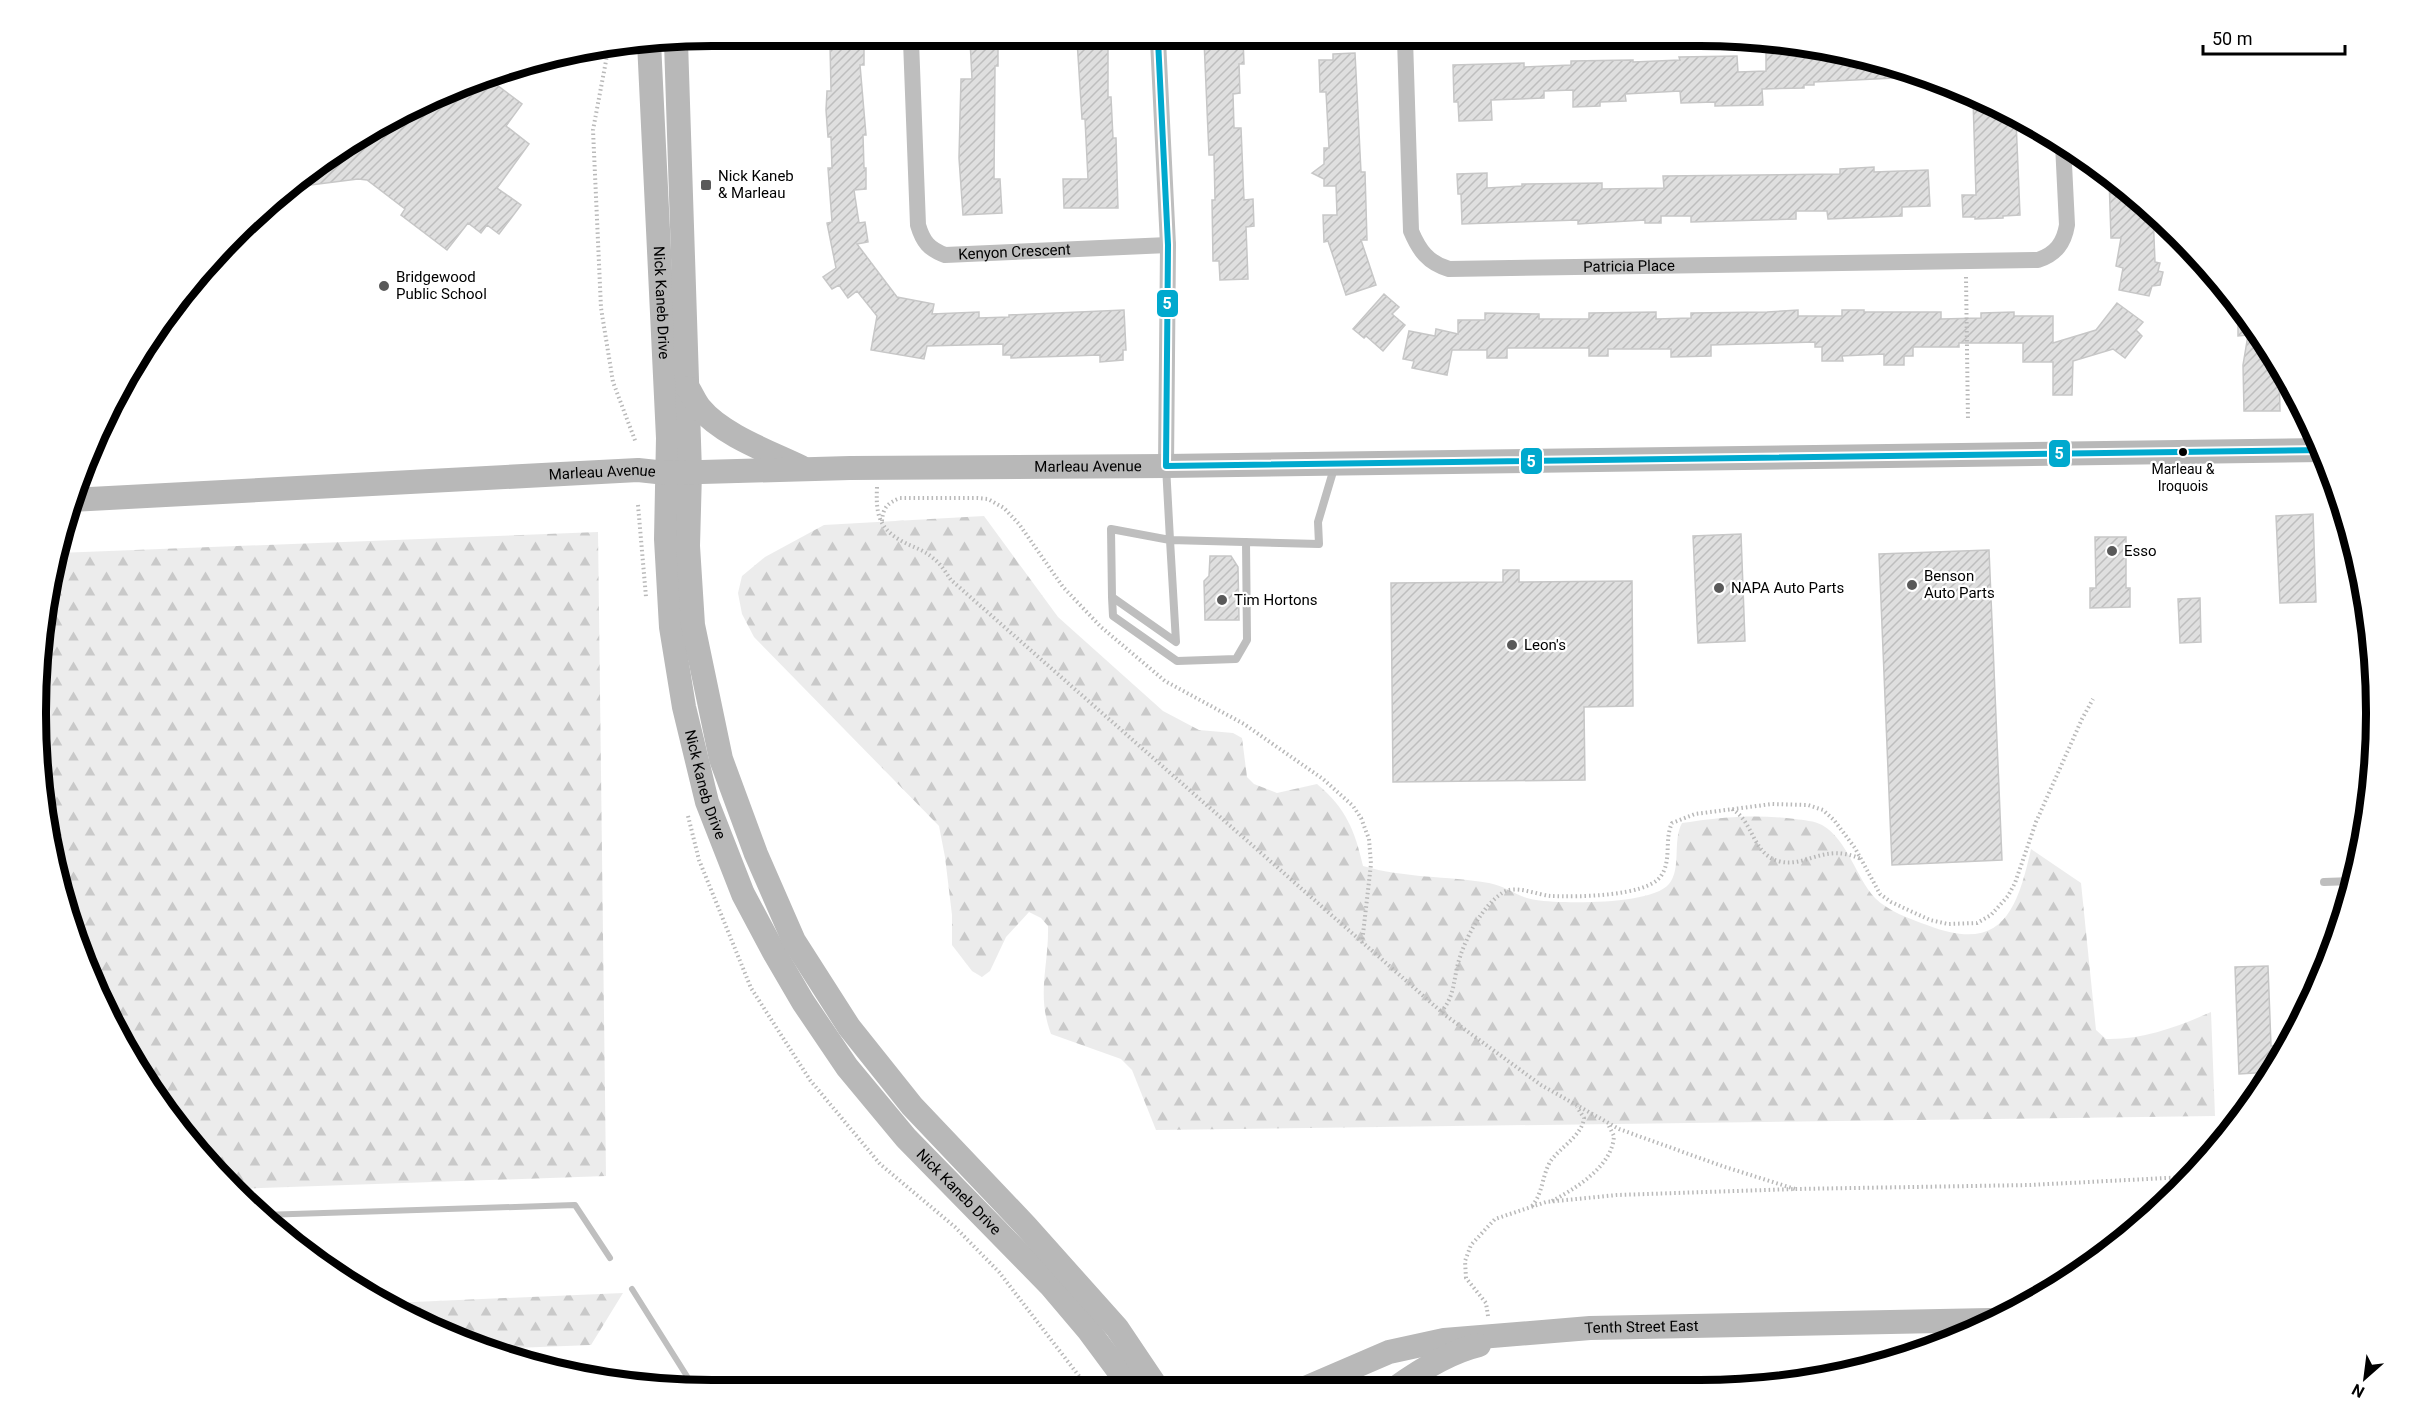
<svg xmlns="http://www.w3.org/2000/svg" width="2413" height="1426" viewBox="0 0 2413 1426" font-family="Roboto,sans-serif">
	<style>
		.forest { fill: url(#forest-firs) }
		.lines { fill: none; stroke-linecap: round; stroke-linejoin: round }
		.stream { stroke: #bfbfbf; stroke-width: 6 }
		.building { fill: url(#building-hatch); stroke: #c7c7c7; stroke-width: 1.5 }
		.path { stroke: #b9b9b9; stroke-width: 4; stroke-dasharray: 1.5 3; stroke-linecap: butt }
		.lane { stroke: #bebebe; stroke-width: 8 }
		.street { stroke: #bebebe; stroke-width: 16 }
		.secondary { stroke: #b8b8b8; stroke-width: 24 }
		.bus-1-casing { stroke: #fff; stroke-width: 10 }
		.bus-1 { stroke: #00a9ce; stroke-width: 6 }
		.poi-dot { fill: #595959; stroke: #fff; stroke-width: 2 }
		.bus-dot { fill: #000; stroke: #fff; stroke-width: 2 }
		.labels { text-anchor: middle; stroke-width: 4.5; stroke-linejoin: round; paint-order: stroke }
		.bus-label { font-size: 14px; fill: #000; stroke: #fff }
		.poi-label { font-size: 15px; fill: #000; stroke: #fff; text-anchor: start }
		.street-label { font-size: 15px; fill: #000; stroke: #fff }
		.rim { fill: none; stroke: #000; stroke-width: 8 }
		.line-badge { stroke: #fff; stroke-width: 2 }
		.badge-label { font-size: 16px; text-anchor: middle; font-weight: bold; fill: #fff }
	</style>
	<defs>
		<pattern id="forest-firs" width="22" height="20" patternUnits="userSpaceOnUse" patternTransform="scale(1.5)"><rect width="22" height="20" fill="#ececec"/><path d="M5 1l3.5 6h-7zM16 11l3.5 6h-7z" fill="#c9c9c9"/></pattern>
		<pattern id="building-hatch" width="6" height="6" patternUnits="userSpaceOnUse" patternTransform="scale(1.5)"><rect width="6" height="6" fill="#dfdfdf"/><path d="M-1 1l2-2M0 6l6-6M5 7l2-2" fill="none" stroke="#bebebe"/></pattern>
	</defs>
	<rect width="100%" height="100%" fill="#fff"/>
	<path class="forest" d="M984,516L1058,617L1163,711L1199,730L1233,733L1242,738L1247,777L1254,784L1277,793L1317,784C1346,808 1355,831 1363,866C1404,878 1447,876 1489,883C1506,886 1519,898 1536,900C1562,904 1652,905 1669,884C1682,868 1672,841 1682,823C1722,817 1755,814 1795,819C1803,820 1815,821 1822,825C1848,840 1855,876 1875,898C1888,911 1910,919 1927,925C2001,954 2017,912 2031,849L2081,883L2096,1030L2106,1039C2143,1040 2177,1027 2211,1012L2215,1116L1156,1130L1132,1070L1121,1059L1051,1034C1036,994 1049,966 1048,926L1041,918L1029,912L1006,937L990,971L982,977L972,971L952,945V915L945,857L939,826L754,637L742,614L738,593L742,576L765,557L824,525Z
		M598,532L606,1176L232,1189L176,1125L127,1051L72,931L49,845L36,713L42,624L58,553Z
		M623,1293L591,1345L485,1349L391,1303Z"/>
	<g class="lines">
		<path class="stream" d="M262,1215L575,1205L610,1258
			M632,1289L695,1389"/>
	</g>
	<path class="building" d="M1243,39L1244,64H1239L1240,93L1233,94L1234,128H1241L1244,200L1253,199L1254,226L1246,227L1248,279L1220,280L1219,261H1213L1212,200H1215L1214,155H1209L1204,40Z
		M970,40H998V66H995L994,179H1000L1002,213L963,215L959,158L961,79H972Z
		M1077,40H1108V97H1111L1113,138H1116L1118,208H1064L1063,179H1088L1085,119H1082Z
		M864,42V65H860L866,135H863L864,168H866V189L854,190L859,223L865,222L868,242L857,244L897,297L934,304L932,314L979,312V318L1009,317V315L1124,310L1126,350H1123V360L1100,362V355L1011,358V355H1003V344L927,346L924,359L871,350L877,316L857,291L848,298L839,285L832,289L823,277L836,268L827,223L832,222L828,168H832L831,137H828L826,110L827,91H831L830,43Z
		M1355,53L1361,172H1365L1367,240H1361L1376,285L1346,295L1328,241L1324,242L1323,215H1337L1336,186H1324V179L1312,173L1324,164V148H1329L1326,92H1320L1319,60H1333V54Z
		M1766,53H1797V57L1837,56L1916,72L1915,77L1814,82V85H1804V88L1762,89L1763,105L1715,106V102L1681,103L1680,91L1625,94L1626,101L1600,102V106L1573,107V90L1544,91V98L1491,100L1492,120L1459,121L1458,102H1454L1453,65L1524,63V67L1571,65V61L1633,60V62L1680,60L1679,57L1737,56L1738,72L1766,71Z
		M485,76L522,104L506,126L529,144L497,188L521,205L499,234L487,225L481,233L468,223L447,250L401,215L405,209L367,180L358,179L287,188L301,176L413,106L458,88L470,96Z
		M1973,99L2016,120L2020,215L2003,216V218L1975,219V217H1963L1962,195H1976Z
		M1874,167V172L1928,170L1930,206L1902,207V216L1852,218L1828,219L1827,211H1796V219L1691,222V216H1661V223H1645V220L1578,224V220L1462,224L1461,194H1458L1457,174L1487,173V188L1522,186V184L1602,183V189L1664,188L1663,176L1840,174V169Z
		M2109,177L2153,213L2155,262L2160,263L2158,271L2163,272L2160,285L2152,286L2149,296L2119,290L2123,268L2116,266L2121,238H2111Z
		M1384,294L1399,307L1392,314L1405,325L1383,351L1366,336L1364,338L1353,329Z
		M2117,303L2143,322L2136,330L2142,336L2125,358L2113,349L2073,361L2072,395H2053V362H2023V343H1959V347H1913V356H1904V365H1884V354L1842,356L1843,361H1822V347H1815V342L1711,345V356L1671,357V349H1608V356H1589V348H1507V358H1487V350H1452L1447,375L1412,368L1414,361L1403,359L1409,331L1435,336L1436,329L1458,334V320H1485V313L1539,314V319H1589V313L1656,312V319L1691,318V313L1767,312L1798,310V316H1842V310H1864V312H1941V319L1981,318V313L2014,312V316H2053V343L2096,330Z
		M2238,307L2263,337L2279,367L2280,411H2244L2243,365L2248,335L2238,336Z
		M2313,514L2316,602L2280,603L2276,516Z
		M1741,534L1745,641L1698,643L1693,536Z
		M2095,537H2126V588H2130V607L2090,608V588H2096Z
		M1989,550L2002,860L1892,865L1879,554Z
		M1210,556H1231L1238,567L1239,620H1205L1204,581L1209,576Z
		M1503,570H1519V582L1632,581L1633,706L1584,707L1585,780L1393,782L1391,583L1503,582Z
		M2200,598L2201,642L2180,643L2178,599Z
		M2268,966L2271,1046L2286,1045L2272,1072L2239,1074L2235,967Z"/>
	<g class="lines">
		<path class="path" d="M609,45L593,130L601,308L613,382L636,443
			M1966,277L1968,421
			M877,487C876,510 877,527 900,540C911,547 923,549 933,558C941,564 946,573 951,580L1445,1015L1541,1085L1619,1129L1722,1166L1795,1189
			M638,505L646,597
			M882,521C883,507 888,503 900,498H978L988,499L1004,508L1019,524L1063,587L1101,627L1165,681L1244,724L1323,779L1353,806L1361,818L1369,839L1371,864L1362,943
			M1732,809C1754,822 1752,853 1778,861C1806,869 1823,842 1861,859
			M688,816L699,860L751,988L810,1080L880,1164L955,1227L999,1272L1089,1389
			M1441,1012C1456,995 1453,977 1460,957C1467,935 1483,906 1502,893C1515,884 1537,895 1551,896C1576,897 1646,897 1661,876C1672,860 1664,840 1672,823L1695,814L1772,804L1808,805L1823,810L1834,820L1855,848L1880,894L1891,902L1930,920L1948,924L1977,923L1991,915L2008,896L2015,883L2036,822L2082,719L2093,699
			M1552,1201C1576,1188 1612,1167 1614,1136L1608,1124
			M1532,1206C1543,1193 1542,1176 1550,1162C1560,1147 1582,1136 1584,1118L1577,1107
			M1488,1316L1486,1303L1466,1278L1465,1261L1471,1245L1495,1219L1546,1202L1617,1195L1795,1189L2030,1185L2186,1177"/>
		<path class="lane" d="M1166,466L1170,540L1111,529L1112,597L1176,642L1170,540L1319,544L1318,522L1335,465
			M1112,597L1113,616L1177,661L1236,659L1247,640L1246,542
			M2324,882L2353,881"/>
		<g class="street">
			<path id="s1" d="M1405,39L1411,231C1419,250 1428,263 1449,269L2038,260C2056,254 2064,243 2067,225L2063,144"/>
			<path d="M1158,40L1168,245L1166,466"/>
			<path id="s2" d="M911,41L918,225C923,242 929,249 945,255L1168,245"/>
		</g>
		<g class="secondary">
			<path id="s3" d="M649,42L668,438L666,539L671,627L684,707L707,802L743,894L775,954L803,1002L847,1067L906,1138L1050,1285L1089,1331L1132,1389"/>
			<path d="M676,42L690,472L688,546L693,625L721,759L756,854L794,941L849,1027L912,1106L1025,1225L1117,1328L1158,1389"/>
			<path d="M688,388C692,394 695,402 700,408C722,435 770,452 801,467"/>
			<path id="s4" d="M71,500L638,470L666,473L850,468L1166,466L2323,450"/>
			<path id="s5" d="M1303,1389L1389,1352L1444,1340L1590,1328L1990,1320"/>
			<path d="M1394,1389C1419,1371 1449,1352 1479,1345"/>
		</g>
		<defs>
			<path id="bus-1" d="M1158,40L1168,245L1166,466L2323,450"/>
		</defs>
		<use href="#bus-1" class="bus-1-casing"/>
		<use href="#bus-1" class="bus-1"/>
	</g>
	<g class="poi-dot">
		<rect x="700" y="179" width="12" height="12" rx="3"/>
		<circle cx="384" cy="286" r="6"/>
		<circle cx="2112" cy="551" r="6"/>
		<circle cx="1912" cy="585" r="6"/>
		<circle cx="1719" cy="588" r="6"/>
		<circle cx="1222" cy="600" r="6"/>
		<circle cx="1512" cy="645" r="6"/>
	</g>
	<circle class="bus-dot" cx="2183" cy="452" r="5"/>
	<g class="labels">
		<g class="bus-label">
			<text x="2183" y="474">Marleau &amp;<tspan x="2183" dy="17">Iroquois</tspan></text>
		</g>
		<g class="poi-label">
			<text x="718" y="181">Nick Kaneb<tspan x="718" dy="17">&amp; Marleau</tspan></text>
			<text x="396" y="282">Bridgewood<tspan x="396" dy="17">Public School</tspan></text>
			<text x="2124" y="556">Esso</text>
			<text x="1924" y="581">Benson<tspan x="1924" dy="17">Auto Parts</tspan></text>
			<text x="1731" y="593">NAPA Auto Parts</text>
			<text x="1234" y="605">Tim Hortons</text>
			<text x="1524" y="650">Leon's</text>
		</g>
		<g class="street-label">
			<text dy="5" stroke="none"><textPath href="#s2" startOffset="296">Kenyon Crescent</textPath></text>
			<text dy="5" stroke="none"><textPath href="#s1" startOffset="428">Patricia Place</textPath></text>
			<text dy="5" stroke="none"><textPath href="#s3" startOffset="261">Nick Kaneb Drive</textPath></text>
			<text dy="5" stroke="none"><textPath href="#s4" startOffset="1018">Marleau Avenue</textPath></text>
			<text dy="5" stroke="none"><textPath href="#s4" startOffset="532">Marleau Avenue</textPath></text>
			<text dy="5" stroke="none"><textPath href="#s3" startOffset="747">Nick Kaneb Drive</textPath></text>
			<text dy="5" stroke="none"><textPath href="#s3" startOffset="1233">Nick Kaneb Drive</textPath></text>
			<text dy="5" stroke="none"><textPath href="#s5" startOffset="348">Tenth Street East</textPath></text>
		</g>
	</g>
	<path d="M0 0H2413V1426H0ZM712 46H1700A666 666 0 0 1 2366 712V714A666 666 0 0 1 1700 1380H712A666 666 0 0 1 46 714V712A666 666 0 0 1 712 46Z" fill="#fff" fill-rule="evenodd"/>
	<path class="rim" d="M712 46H1700A666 666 0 0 1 2366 712V714A666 666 0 0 1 1700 1380H712A666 666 0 0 1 46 714V712A666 666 0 0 1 712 46Z"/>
	<g class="line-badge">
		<rect x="1156" y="289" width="23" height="29" rx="6" fill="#00a9ce"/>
		<rect x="2048" y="439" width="23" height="29" rx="6" fill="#00a9ce"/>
		<rect x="1520" y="447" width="23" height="28" rx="6" fill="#00a9ce"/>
	</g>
	<g class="badge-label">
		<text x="1167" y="309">5</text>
		<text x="2059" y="459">5</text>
		<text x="1531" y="467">5</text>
	</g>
	<g transform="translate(2365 1378) rotate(208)" stroke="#ffffff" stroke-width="4.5" paint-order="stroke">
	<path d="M0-4.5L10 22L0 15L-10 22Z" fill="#000000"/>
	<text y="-9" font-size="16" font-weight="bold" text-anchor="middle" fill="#000000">N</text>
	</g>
	<path d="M2203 45v9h142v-9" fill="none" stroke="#000000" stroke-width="3"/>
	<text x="2212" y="45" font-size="18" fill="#000000" stroke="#ffffff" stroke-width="4.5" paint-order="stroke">50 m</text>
</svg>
